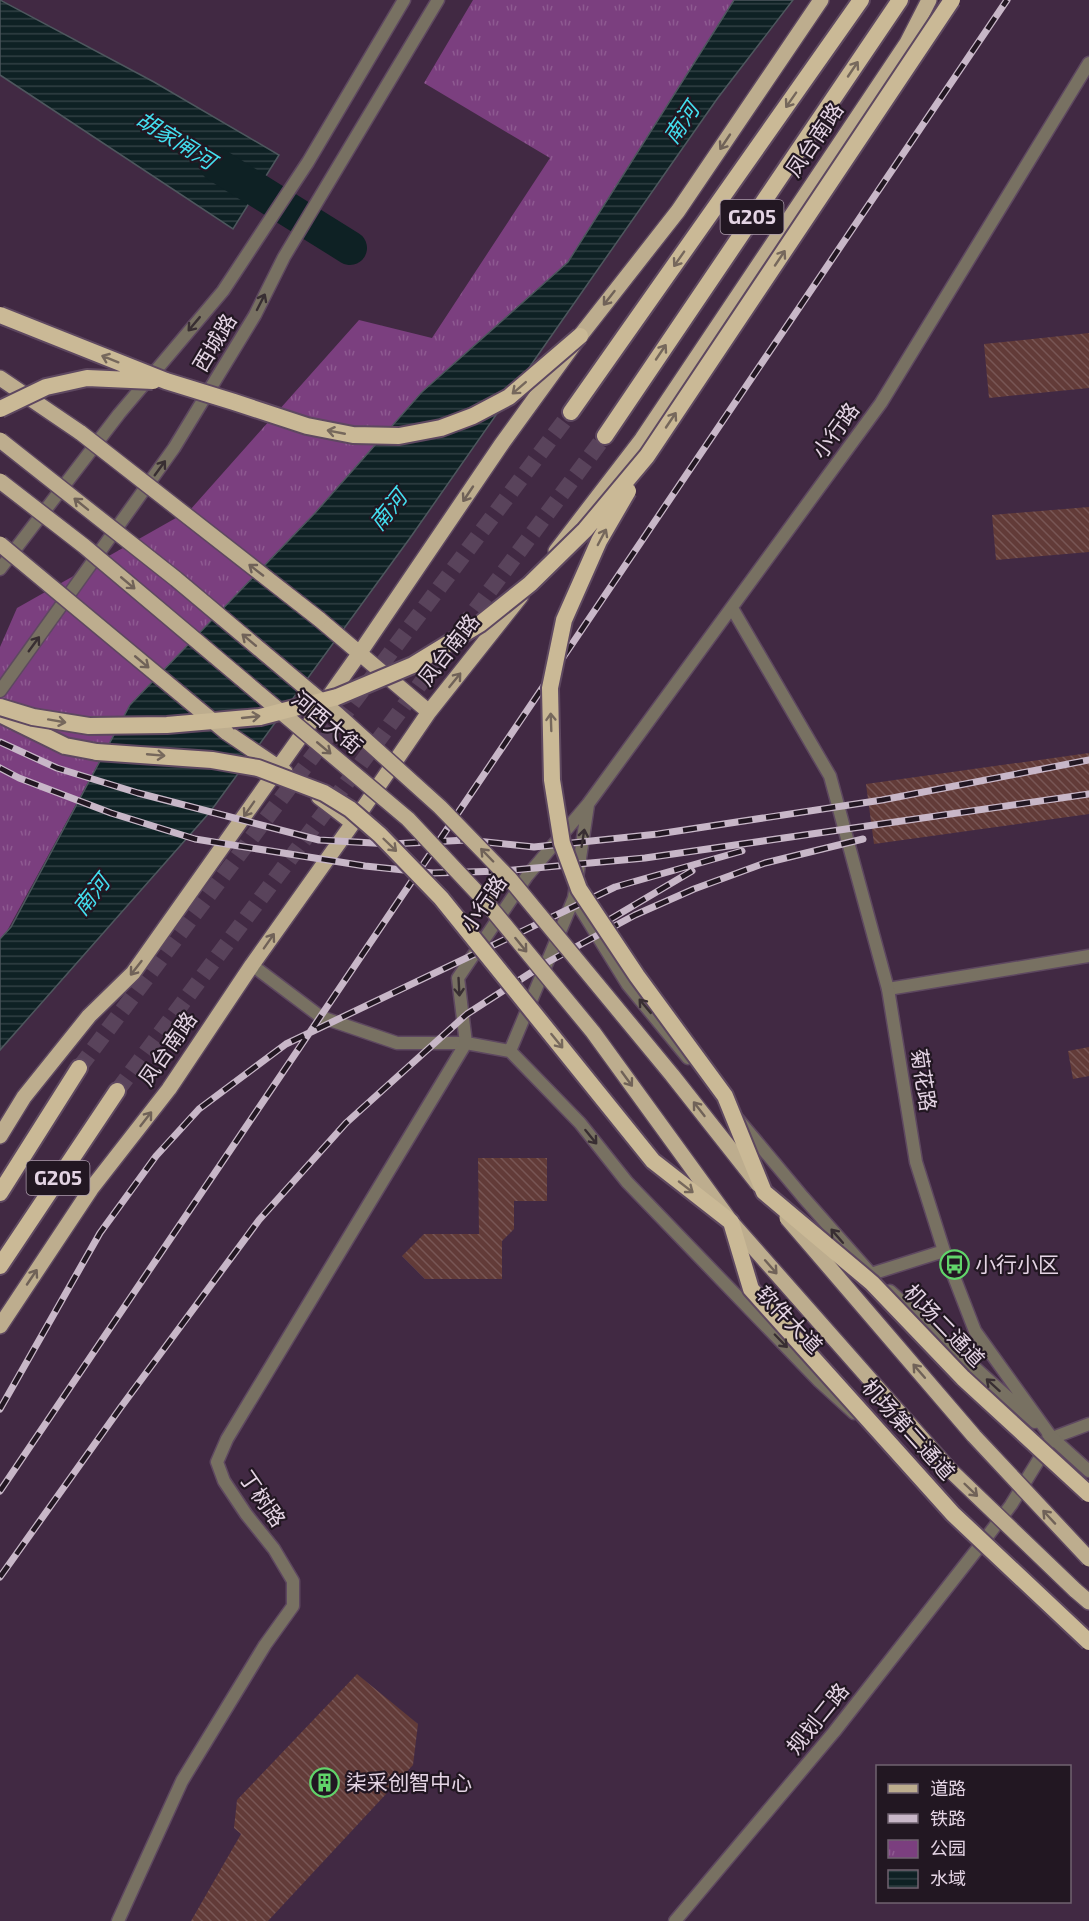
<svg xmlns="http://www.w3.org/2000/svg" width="1089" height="1921" viewBox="0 0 1089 1921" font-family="'Exo 2','Noto Sans SC',sans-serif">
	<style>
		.park { fill: url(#park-tufts) }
		.water { fill: url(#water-rules); stroke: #4e575e; stroke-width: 1.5 }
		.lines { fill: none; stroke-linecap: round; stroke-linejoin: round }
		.river { stroke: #0e2124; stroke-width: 34 }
		.building { fill: url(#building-back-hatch) }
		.trunk-tunnel { stroke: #59435b; stroke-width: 16; stroke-dasharray: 16 8; stroke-linecap: butt }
		.minor-casing { stroke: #5e4860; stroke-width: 15 }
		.tertiary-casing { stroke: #5e4860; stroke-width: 15 }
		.primary-casing { stroke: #5e4860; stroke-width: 18 }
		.trunk-casing { stroke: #5e4860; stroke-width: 20 }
		.minor { stroke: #787162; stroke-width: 12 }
		.tertiary { stroke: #787162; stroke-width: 12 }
		.primary { stroke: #bdad8e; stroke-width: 15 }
		.trunk { stroke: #cab996; stroke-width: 16 }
		.rail-casing { stroke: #c8b7c8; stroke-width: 7 }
		.rail { stroke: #221722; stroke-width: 4.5; stroke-dasharray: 14; stroke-linecap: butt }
		.primary-bridge-casing { stroke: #5e4860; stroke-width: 18; stroke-linecap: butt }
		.trunk-bridge-casing { stroke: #5e4860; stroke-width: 20; stroke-linecap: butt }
		.primary-bridge { stroke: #bdad8e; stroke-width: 15 }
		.trunk-bridge { stroke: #cab996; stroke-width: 16 }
		.oneway { stroke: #76685c }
		.oneway2 { stroke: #706258 }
		.oneway3 { stroke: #382e32 }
		.labels { text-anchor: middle; stroke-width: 4.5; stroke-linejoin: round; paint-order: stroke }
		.shield { fill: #221722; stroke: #aa9baa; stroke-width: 1.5 }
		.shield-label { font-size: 20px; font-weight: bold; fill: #e4d4e4 }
		.street-label { font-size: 21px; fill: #e4d4e4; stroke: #221722 }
		.poi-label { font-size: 21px; fill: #e4d4e4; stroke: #221722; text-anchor: start }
		.water-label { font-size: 22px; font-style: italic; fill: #43dfef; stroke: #221722 }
	</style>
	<defs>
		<pattern id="park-tufts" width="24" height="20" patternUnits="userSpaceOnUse" patternTransform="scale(1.5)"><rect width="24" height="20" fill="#7b3f7f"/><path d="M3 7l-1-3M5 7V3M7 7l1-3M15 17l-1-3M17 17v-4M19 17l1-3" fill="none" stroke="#8e5a91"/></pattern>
		<pattern id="water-rules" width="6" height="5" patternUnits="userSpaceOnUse" patternTransform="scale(1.5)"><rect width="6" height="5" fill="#0e2124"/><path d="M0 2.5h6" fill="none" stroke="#314044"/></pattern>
		<pattern id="building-back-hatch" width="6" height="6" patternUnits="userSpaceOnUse" patternTransform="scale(1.5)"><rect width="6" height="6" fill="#623b38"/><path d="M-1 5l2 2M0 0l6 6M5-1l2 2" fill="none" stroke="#785655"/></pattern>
	</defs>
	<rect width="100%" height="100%" fill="#412943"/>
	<path class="park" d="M473,0H734L568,262L422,392L315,513L130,705L7,931L0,939V647L17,608L190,510L359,320L432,338L550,158L424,83Z"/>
	<path class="water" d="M0,0L154,82L279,155L233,229L0,75Z
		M734,0H793L717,99L410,538L210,812L0,1050V939L11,927L130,705L315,513L422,392L568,262Z"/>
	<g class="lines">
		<path class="river" d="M217,165L350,248"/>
	</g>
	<path class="building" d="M1089,333V388L989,398L984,344Z
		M1089,507V552L996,560L992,515Z
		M1089,753V814L874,844L866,784Z
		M1089,1047V1076L1073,1079L1068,1051Z
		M478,1158H547V1201H514V1229L502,1241V1279H425L402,1256L424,1234H479Z
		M357,1674L418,1724L413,1765L268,1921H191L241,1834L234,1828L237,1800Z"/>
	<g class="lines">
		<path class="trunk-tunnel" d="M79,1068L571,412
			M117,1091L605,436"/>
		<defs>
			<path id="minor" d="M252,965L321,1017L397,1043H466
				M888,989L1089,956
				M1052,1438L1089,1424"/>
			<path id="tertiary" d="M0,569L119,414L223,291L308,162L404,0
				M0,691L174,448L255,315L284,257L438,0
				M574,898L628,985L688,1058
				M466,1043L458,978L527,876L588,804L881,403L1089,63
				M466,1043L510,1051L580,1123L627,1182L819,1381L854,1413
				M510,1051L574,898L588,805
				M737,1118L803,1197L872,1275
				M871,1274L944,1251
				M890,1291L1035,1422
				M1048,1434L1089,1471
				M118,1921L182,1781L265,1645L293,1606V1581L274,1549L246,1514L224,1481L217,1462L227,1439L466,1043
				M675,1921L834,1732L986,1538L1011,1505L1052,1438L975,1331L944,1251L916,1162L888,989L830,776L732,608"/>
			<path id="primary" d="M0,378L81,433
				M556,551L642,439L907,43L929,0
				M319,619L429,712
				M226,732L285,772
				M319,797L353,823
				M0,1136L24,1097L89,1016L133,973L359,654L501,445L580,336L678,211L821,0
				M0,1326L91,1189L169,1089L252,965L353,823L429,712L521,596
				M1075,1590L1089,1602"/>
			<path id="trunk" d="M571,412L861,0
				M605,436L900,0
				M0,714L65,746L97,752
				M0,1193L79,1068
				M0,1266L117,1091"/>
		</defs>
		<use href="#minor" class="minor-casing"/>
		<use href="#tertiary" class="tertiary-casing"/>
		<use href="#primary" class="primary-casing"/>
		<use href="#trunk" class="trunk-casing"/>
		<use href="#minor" class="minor"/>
		<use href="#tertiary" class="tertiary"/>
		<use href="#primary" class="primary"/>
		<use href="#trunk" class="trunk"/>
		<defs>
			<path id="rail" d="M0,742L57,768L138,793L319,840L391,844L467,840L534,847L658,834L882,800L1089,760
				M0,768L19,778L111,813L195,839L365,866L433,873L502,871L645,858L1089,794
				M609,920L692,871
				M0,1409L100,1233L156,1156L199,1109L286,1044L615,887L742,851
				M0,1491L1007,0
				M0,1577L121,1407L259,1220L346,1123L467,1014L546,963L635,915L694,889L765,863L863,839"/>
		</defs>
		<use href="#rail" class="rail-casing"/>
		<use href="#rail" class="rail"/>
		<defs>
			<path id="primary-bridge" d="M81,433L319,619
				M0,440L176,579L338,715L440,807L510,879L672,1075L758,1184
				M0,481L84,546L408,819L485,901L593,1032L731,1222L949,1469L1075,1590
				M0,544L226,732
				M787,1218L974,1436L1089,1559"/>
			<path id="trunk-bridge" d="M0,315L166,381L234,402L307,426L353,435L399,436L441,428L473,416L509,397L580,336
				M0,409L46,387L87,378L153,381
				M628,491L599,541L564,620L550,688L552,780L562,843L579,889L637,976L725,1096L764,1192L872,1283L963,1378L1089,1494
				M0,707L33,717L89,726L167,725L260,717L337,697L413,665L480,624L530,584L585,530L647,456L952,0
				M97,752L212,760L258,768L324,793L350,809L380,835L441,898L653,1161L731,1222L751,1289L953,1514L1089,1642"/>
		</defs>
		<use href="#primary-bridge" class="primary-bridge-casing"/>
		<use href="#trunk-bridge" class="trunk-bridge-casing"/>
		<use href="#primary-bridge" class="primary-bridge"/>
		<use href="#trunk-bridge" class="trunk-bridge"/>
	</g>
	<defs><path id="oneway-shaft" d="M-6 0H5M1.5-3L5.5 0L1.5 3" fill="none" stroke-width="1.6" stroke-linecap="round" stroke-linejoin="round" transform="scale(1.5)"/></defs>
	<g class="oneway">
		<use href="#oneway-shaft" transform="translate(853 69) rotate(-56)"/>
		<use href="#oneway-shaft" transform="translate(791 100) rotate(125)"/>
		<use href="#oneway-shaft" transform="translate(780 258) rotate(-56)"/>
		<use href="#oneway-shaft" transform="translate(679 259) rotate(125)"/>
		<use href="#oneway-shaft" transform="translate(661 352) rotate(-56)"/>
		<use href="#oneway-shaft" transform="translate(110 359) rotate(-158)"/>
		<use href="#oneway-shaft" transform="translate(519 388) rotate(139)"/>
		<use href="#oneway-shaft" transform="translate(671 420) rotate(-56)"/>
		<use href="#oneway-shaft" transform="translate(336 432) rotate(-169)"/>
		<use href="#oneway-shaft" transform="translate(602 537) rotate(-62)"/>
		<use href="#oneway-shaft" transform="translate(251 717) rotate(-6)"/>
		<use href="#oneway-shaft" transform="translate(57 721) rotate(10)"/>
		<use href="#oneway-shaft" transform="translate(551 722) rotate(-92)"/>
		<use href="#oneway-shaft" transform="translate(156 755) rotate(5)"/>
		<use href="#oneway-shaft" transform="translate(390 845) rotate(44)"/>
		<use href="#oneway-shaft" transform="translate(557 1041) rotate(51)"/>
		<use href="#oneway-shaft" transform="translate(686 1187) rotate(38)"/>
	</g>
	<g class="oneway2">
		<use href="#oneway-shaft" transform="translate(725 142) rotate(124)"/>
		<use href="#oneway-shaft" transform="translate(609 298) rotate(128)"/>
		<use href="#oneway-shaft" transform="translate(468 494) rotate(124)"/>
		<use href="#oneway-shaft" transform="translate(81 504) rotate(-141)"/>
		<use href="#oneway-shaft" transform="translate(256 570) rotate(-142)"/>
		<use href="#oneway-shaft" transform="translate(128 583) rotate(40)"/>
		<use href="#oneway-shaft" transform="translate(249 640) rotate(-140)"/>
		<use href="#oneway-shaft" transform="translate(142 662) rotate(40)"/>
		<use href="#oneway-shaft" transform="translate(455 680) rotate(-51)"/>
		<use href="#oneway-shaft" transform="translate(324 748) rotate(40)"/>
		<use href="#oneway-shaft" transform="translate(249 809) rotate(125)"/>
		<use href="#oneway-shaft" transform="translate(487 855) rotate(-134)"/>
		<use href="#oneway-shaft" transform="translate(269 941) rotate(-55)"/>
		<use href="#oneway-shaft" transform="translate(521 945) rotate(51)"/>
		<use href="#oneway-shaft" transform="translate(136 968) rotate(128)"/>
		<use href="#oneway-shaft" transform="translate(627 1079) rotate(54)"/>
		<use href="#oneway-shaft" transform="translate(699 1109) rotate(-128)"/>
		<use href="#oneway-shaft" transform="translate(146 1119) rotate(-52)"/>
		<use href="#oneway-shaft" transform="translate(771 1267) rotate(49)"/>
		<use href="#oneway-shaft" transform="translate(32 1277) rotate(-56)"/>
		<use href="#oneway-shaft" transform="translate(919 1371) rotate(-131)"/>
		<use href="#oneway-shaft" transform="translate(971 1490) rotate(44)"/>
		<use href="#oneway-shaft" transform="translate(1049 1517) rotate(-133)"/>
	</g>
	<g class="oneway3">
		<use href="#oneway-shaft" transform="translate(261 302) rotate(-63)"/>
		<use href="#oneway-shaft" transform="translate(194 324) rotate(130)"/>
		<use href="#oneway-shaft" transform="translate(160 468) rotate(-54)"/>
		<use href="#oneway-shaft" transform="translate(34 644) rotate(-54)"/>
		<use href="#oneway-shaft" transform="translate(583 838) rotate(-81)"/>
		<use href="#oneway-shaft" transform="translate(459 987) rotate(87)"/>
		<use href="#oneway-shaft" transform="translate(645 1006) rotate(-130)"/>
		<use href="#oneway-shaft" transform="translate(591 1137) rotate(51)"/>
		<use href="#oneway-shaft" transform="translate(837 1236) rotate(-131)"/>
		<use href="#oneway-shaft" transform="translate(781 1341) rotate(46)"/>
		<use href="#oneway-shaft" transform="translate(993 1385) rotate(-138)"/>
	</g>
	<defs>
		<symbol id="bus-ring" viewBox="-11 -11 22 22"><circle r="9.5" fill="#221722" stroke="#61d46a" stroke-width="1.5"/><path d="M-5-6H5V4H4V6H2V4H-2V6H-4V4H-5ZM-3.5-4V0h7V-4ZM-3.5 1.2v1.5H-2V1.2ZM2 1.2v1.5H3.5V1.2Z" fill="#61d46a"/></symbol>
		<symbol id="building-ring" viewBox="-11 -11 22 22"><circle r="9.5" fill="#221722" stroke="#61d46a" stroke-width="1.5"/><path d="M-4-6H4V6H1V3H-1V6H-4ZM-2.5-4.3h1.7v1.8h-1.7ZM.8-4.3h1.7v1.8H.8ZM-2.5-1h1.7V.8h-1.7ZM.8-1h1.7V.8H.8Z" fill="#61d46a"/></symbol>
	</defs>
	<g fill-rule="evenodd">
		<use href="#bus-ring" x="938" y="1248" width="33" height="33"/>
		<use href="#building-ring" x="308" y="1766" width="33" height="33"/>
	</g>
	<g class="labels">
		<g class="shield">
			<rect x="720.5" y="200" width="63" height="34" rx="4.5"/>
			<rect x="26.5" y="1161" width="63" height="34" rx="4.5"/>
		</g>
		<g class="shield-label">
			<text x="752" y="224">G205</text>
			<text x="58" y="1185">G205</text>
		</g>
		<g class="street-label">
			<text transform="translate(815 140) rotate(-56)" y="7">凤台南路</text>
			<text transform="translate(215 343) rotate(-59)" y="7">西城路</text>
			<text transform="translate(836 431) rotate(-54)" y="7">小行路</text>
			<text transform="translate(449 650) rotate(-52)" y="7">凤台南路</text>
			<text transform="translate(327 723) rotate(40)" y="7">河西大街</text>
			<text transform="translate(484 904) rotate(-56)" y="7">小行路</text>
			<text transform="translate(168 1049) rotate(-55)" y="7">凤台南路</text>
			<text transform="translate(923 1080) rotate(81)" y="7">菊花路</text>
			<text transform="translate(789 1320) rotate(46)" y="7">软件大道</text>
			<text transform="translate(944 1326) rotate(46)" y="7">机场二通道</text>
			<text transform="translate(908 1430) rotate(48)" y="7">机场第二通道</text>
			<text transform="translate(262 1499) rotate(55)" y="7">丁树路</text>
			<text transform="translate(818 1719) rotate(-51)" y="7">规划二路</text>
		</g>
		<g class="poi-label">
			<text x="975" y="1272">小行小区</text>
			<text x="346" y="1790">柒采创智中心</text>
		</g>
		<g class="water-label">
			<text transform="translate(681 123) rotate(-56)" y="8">南河</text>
			<text transform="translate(176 140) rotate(32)" y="8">胡家闸河</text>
			<text transform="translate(388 510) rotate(-51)" y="8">南河</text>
			<text transform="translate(91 895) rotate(-52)" y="8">南河</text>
		</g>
	</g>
	<rect x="876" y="1765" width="195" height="138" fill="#221722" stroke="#706370" stroke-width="1.5"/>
	<rect x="888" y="1784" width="30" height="9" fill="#bdad8e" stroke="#706370" stroke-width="1.5"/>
	<text x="930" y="1795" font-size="18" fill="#e4d4e4">道路</text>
	<rect x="888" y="1814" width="30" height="9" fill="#c8b7c8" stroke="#706370" stroke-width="1.5"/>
	<text x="930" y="1825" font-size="18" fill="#e4d4e4">铁路</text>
	<rect x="888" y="1840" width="30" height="18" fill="url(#park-tufts)" stroke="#706370" stroke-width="1.5"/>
	<text x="930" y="1855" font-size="18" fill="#e4d4e4">公园</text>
	<rect x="888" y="1870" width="30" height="18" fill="url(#water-rules)" stroke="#706370" stroke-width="1.5"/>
	<text x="930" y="1885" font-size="18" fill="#e4d4e4">水域</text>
</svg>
